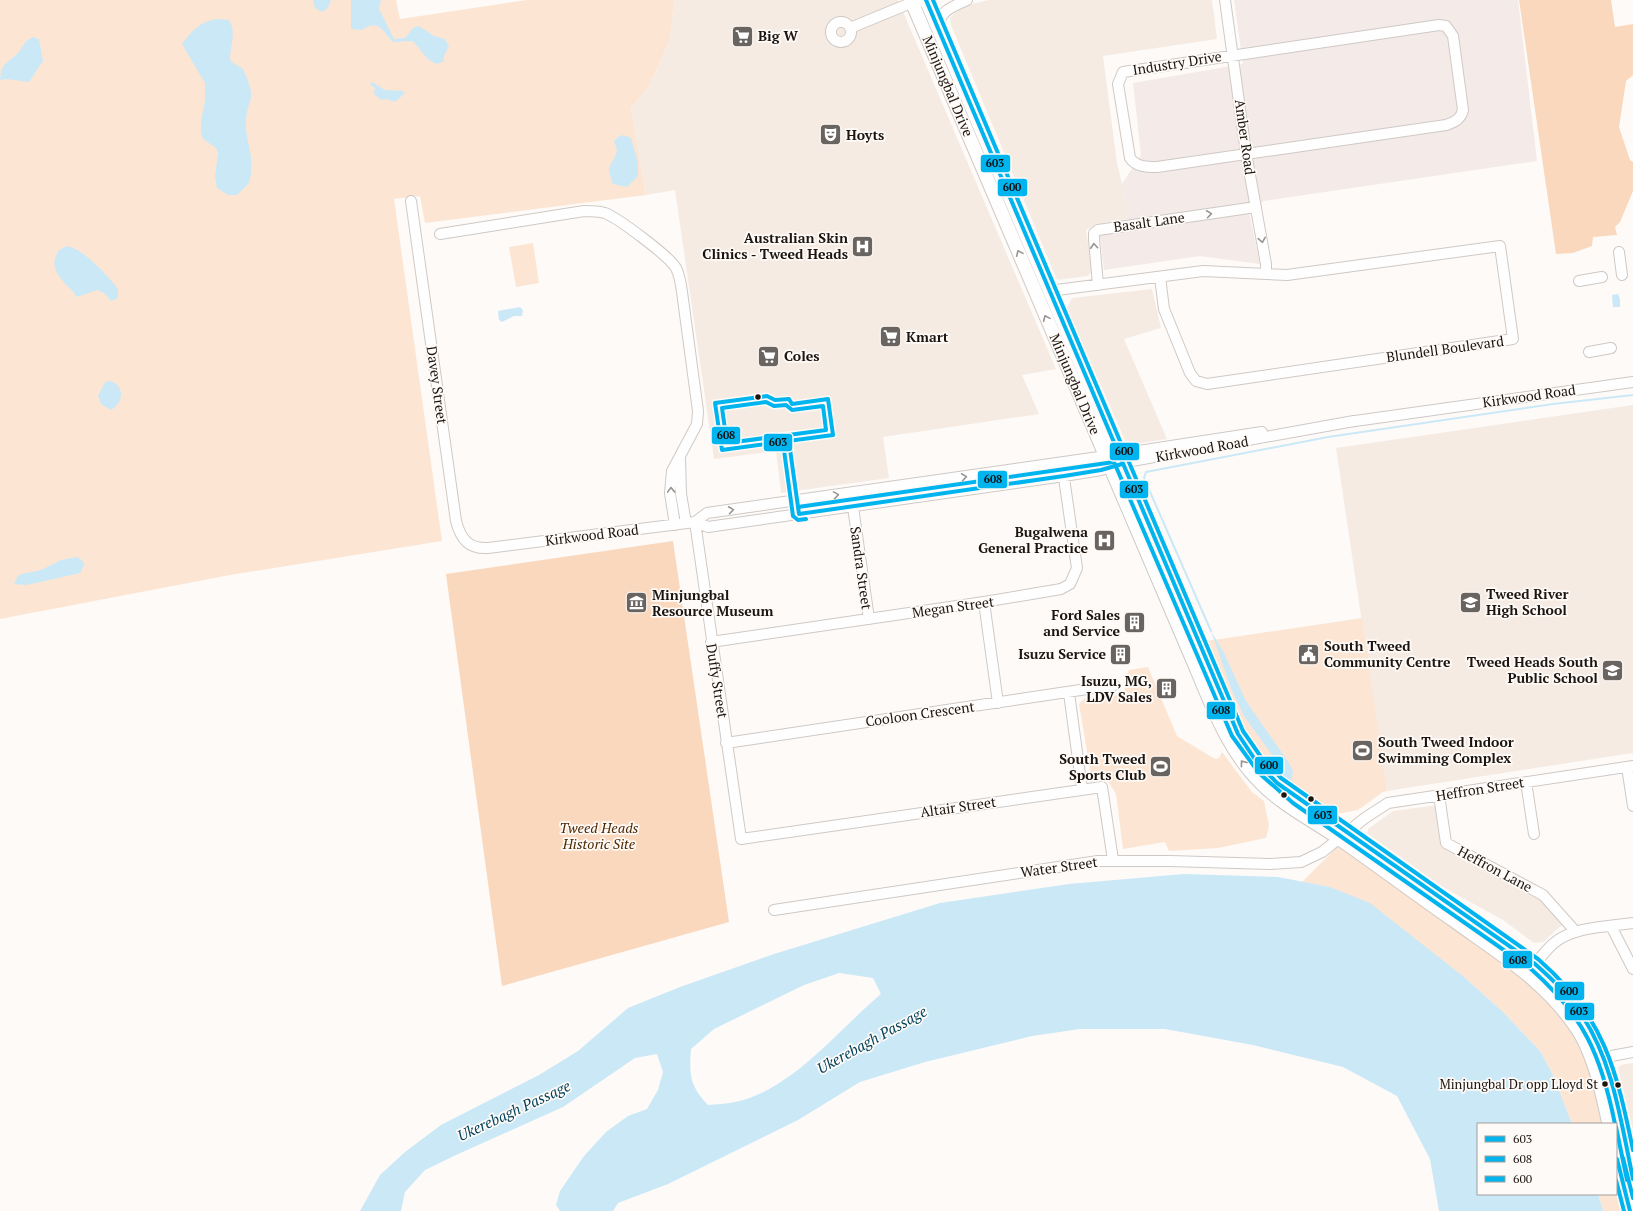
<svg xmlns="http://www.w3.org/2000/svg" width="1633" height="1211" viewBox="0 0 1633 1211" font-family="'PT Serif',serif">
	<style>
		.built { fill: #f5ebe3 }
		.industrial { fill: #f4eae7 }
		.green { fill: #fce6d3 }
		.forest { fill: #fad8bd }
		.water { fill: #cbe8f7; fill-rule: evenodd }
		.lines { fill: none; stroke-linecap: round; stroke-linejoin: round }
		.stream { stroke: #cbe8f7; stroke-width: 2 }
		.minor-casing { stroke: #cec9c5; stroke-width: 12 }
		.major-casing { stroke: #cec9c5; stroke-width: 15 }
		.minor { stroke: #fffefe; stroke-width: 10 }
		.major { stroke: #fffefe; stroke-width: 13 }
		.bus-1-casing { stroke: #fefaf7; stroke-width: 7 }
		.bus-2-casing { stroke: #fefaf7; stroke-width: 7 }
		.bus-3-casing { stroke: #fefaf7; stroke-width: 7 }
		.bus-1 { stroke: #00b5ef; stroke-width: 4 }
		.bus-2 { stroke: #00b5ef; stroke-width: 4 }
		.bus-3 { stroke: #00b5ef; stroke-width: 4 }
		.oneway { stroke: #989592 }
		.bus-dot { fill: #1b140f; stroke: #fefaf7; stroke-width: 1.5 }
		.labels { text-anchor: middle; stroke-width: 3.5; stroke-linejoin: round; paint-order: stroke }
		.bus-label { font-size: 13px; fill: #1b140f; stroke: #fefaf7; text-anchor: end }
		.poi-label { font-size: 14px; font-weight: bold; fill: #1b140f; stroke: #fefaf7; text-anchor: start }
		.street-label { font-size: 14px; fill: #1b140f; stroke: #fefaf7 }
		.park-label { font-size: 14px; font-style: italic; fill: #4d2801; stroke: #fefaf7 }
		.water-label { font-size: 15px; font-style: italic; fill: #00435c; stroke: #fefaf7 }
		.line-badge { stroke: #fefaf7; stroke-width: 1.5 }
		.pale-badge-label { font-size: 11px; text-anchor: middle; font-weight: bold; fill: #111 }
	</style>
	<rect width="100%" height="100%" fill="#fdfaf8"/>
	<path class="built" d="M674,0H898L1056,369L1022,375L1039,414L883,437L889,478L781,493L776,451L714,459L675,190L646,195L631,108L648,88L670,40Z
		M989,0H1212L1217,39L1103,56L1117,163L1122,184L1127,219L1096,224L1086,230L1092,271L1088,276L1057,280L951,25L950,18L955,13L968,5Z
		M1152,289L1161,328L1124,339L1167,439L1127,445L1067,308L1072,298Z
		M1633,405V753L1387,791L1336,448Z
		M1438,805L1445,846L1464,857L1465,862L1471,861L1543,899L1564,923L1543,942L1534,943L1503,920L1443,887L1368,834V829L1393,811Z
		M1633,1063V1130L1618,1068L1621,1065Z"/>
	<path class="industrial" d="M1234,0H1518L1537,161L1264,201L1249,212L1260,264L1200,256L1104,270L1100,236L1107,232L1128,227L1122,184L1141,155L1133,83L1243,64Z"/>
	<path class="green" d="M0,0H396L400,19L527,0H674L670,40L648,88L631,108L646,195L425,223L420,196L394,199L442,541L230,575L0,619Z
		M533,243L539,283L516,287L509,247Z
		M1362,618L1387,791L1383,792L1358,810L1336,814L1272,769L1248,736L1207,641Z
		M1148,667L1177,736L1215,759L1219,758L1222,752L1252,792L1264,801L1269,826L1266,838L1218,848L1169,851L1165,842L1123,849L1116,794L1108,781L1091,775L1079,704L1084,699L1121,695L1125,689L1124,680L1129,670Z
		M1339,845L1530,981L1562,1014L1588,1061L1602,1124H1572L1553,1075L1540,1051L1503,1012L1464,977L1330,887L1302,882Z
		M1616,1184L1622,1211H1603L1598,1194H1616Z"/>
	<path class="forest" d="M1519,0H1611L1615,27L1633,24V75L1626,81L1619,127L1630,160L1633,162V191L1620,222L1615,227L1617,235L1593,237L1592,246L1573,253L1556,254Z
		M673,541L729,922L502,986L446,574Z"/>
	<path class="water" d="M313,0H331L328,8L322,12L315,8Z
		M351,0H381L379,9L394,39L405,38L413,28L419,26L434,36L445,39L449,46L444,56V61C430,71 421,47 412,41L393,42C382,31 379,18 362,30L351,29Z
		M218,19L229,20C237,32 230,46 230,59L232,62L243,69C246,76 250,84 251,92C252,100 248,105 247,113C242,136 256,155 250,179C249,186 241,190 237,195H228L217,188L215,176L218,153L216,148L203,139L201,133V121L205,101V83L182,44C192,30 201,21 218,19Z
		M33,37L39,39L43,61L29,82L6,79L0,80L1,70L5,64L19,52L26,41Z
		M372,82L385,90L403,91L405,93L395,102L387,99L381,100L374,94L375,88L370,84Z
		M623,135L631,138L638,162V176L627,187L613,184C604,161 613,168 617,150L614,141L618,137Z
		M67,246C84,249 108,276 118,289V298L111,301L104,293L97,290L77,297C67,282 45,272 59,250Z
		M1618,294L1620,299V307H1613L1612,295Z
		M520,307L523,310L522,316H514L502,322L499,320L498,311Z
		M110,381C125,386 124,402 111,410L101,404L98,396L105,382Z
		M77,557L82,560L84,565L80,573L27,585L14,584L18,576L21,574L41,570L61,560Z
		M1211,631L1224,653L1246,701L1289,763L1293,771L1291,784L1279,775L1282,769L1244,716L1232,691Z
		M1184,874L1278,877L1330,887L1370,903L1464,977L1503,1012L1540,1051L1553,1075L1572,1124H1478V1194H1598L1603,1211H1439L1430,1159L1397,1096L1343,1067L1253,1045L1165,1029H1080L1032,1036L925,1062L860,1082L798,1120L668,1184L618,1203L613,1211H560L556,1205L560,1191L584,1156L606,1132L628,1116L647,1109L658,1090L663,1072L657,1054L635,1058L563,1107L456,1155L425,1170L405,1192L401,1211H360L380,1175L405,1152L441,1125L539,1075L578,1051L628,1008L680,987L774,954L940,903L1069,884ZM839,973L873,978L881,994C839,1029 791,1091 735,1102C726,1104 717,1104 708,1105C690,1086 689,1075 691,1049L714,1029L804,985Z"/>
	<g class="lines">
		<path class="stream" d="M1211,631L1144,478L1146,472L1328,437L1553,404L1633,395"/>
		<defs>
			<path id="minor" d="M1225,0L1246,153L1266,264V274
				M831 32a10 10 0 1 1 20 0a10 10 0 1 1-20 0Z
				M1439,25L1446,26L1453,36L1463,110C1461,119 1455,122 1446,125L1157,167C1147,167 1136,167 1130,158L1118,84L1123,72Z
				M850,28L906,5L927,0
				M939,29C938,11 952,7 967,0
				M411,201L456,521C461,540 469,549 488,548L695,522L708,527L1064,476L1101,470L1132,461L1354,421
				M440,234L584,211C591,211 598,211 605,213C618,218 669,256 676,268C680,276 681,284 682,292L698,411L697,424L672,471L670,493L675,525
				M1619,252L1622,275
				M1579,281L1602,277
				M1098,285L1094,239V233L1098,230L1256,207
				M1049,291L1203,271L1287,275L1500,246L1513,339L1207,384L1196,381L1190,373L1164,309L1160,277
				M1589,352L1611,348
				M1348,422L1633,382
				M680,459L681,494L686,523
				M852,500L869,619
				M695,522L707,513L1106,456L1262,432
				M695,522L741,839L1102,787L1113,860
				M984,602L998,703
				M711,642L984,602L1061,589L1070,584L1077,568L1063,471
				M1069,693L1082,789
				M726,743L1114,685
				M1627,767L1633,806
				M1526,782L1534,834
				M1439,795L1446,843L1543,895L1576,932
				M774,910L1098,861H1170L1270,864L1301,862L1322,852L1365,818L1388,803L1633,766
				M1611,926L1633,969
				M1535,964C1541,957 1547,949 1554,943C1574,926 1608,927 1633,923
				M1596,1059L1633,1052"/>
			<path id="major" d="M911,0L1188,649C1208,694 1224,746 1260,782C1281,804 1312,820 1337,837C1376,864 1414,893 1453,920C1500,954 1548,982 1580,1033C1596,1061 1602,1093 1609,1124
				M926,0L1238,734L1256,761L1277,783L1535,964C1553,980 1571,997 1584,1018C1613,1065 1621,1125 1633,1179
				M1616,1153L1630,1211"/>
		</defs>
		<use href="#minor" class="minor-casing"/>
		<use href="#major" class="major-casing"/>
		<use href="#minor" class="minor"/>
		<use href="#major" class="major"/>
		<defs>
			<path id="bus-1" d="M926,0L1238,734L1256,761L1277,783L1535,964C1551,978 1567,993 1579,1011C1613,1059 1621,1122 1633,1179
				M767,396L775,400L789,399L792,404L828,399L833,435L722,450L715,403Z
				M789,442L799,514L1064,476L1101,470L1122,464
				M1617,1159L1630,1211"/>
			<path id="bus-2" d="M766,402L774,406L786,405L792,410L823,406L826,430L727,443L722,408Z
				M783,443L793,516L798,520L806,519
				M798,507L1114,462L1232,736L1259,773L1293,803L1531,969C1584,1016 1601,1055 1615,1124
				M1616,1127L1627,1180
				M1616,1180L1624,1211"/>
			<path id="bus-3" d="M933,0L1243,731L1261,757L1281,778L1538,959C1604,1016 1616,1068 1633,1150
				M1623,1158L1633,1198"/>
		</defs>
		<use href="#bus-1" class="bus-1-casing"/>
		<use href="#bus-2" class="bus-2-casing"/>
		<use href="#bus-3" class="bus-3-casing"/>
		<use href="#bus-1" class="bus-1"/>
		<use href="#bus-2" class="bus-2"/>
		<use href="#bus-3" class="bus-3"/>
	</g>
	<defs><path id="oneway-chevron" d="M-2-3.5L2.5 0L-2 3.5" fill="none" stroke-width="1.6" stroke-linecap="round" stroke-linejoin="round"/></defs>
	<g class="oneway">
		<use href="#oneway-chevron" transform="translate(1209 214) rotate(-8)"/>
		<use href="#oneway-chevron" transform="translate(1262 240) rotate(80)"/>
		<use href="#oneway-chevron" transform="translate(1094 246) rotate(-94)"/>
		<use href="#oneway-chevron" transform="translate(1019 253) rotate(-114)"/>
		<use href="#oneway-chevron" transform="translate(1046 318) rotate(-114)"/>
		<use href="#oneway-chevron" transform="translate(964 477) rotate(-8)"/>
		<use href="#oneway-chevron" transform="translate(671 490) rotate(-92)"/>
		<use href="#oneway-chevron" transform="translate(836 495) rotate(-9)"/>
		<use href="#oneway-chevron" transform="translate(731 510) rotate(-8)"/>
		<use href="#oneway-chevron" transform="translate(1243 763) rotate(-127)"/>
	</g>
	<defs>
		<symbol id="supermarket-square" viewBox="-11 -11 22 22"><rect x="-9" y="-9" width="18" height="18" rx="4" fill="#6a6461" stroke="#fefaf7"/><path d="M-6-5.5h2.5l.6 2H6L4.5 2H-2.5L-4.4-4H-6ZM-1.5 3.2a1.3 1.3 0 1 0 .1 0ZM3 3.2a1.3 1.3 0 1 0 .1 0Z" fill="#fff"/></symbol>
		<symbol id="theatre-square" viewBox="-11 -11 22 22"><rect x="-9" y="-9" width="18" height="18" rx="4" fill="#6a6461" stroke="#fefaf7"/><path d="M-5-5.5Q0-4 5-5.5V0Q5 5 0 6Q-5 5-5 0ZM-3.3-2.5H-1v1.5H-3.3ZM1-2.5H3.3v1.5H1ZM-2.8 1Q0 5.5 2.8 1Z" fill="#fff"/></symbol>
		<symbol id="hospital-square" viewBox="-11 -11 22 22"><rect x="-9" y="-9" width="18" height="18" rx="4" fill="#6a6461" stroke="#fefaf7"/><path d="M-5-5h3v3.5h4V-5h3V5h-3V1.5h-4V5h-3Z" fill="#fff"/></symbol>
		<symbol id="school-square" viewBox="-11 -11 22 22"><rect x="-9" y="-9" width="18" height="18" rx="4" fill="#6a6461" stroke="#fefaf7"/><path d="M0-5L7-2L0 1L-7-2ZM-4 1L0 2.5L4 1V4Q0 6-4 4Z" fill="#fff"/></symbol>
		<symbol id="museum-square" viewBox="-11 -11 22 22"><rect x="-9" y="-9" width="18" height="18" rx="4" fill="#6a6461" stroke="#fefaf7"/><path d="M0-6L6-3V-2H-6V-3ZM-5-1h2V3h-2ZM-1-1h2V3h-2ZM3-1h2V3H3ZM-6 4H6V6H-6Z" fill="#fff"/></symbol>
		<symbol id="building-square" viewBox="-11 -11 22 22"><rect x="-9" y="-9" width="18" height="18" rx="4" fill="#6a6461" stroke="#fefaf7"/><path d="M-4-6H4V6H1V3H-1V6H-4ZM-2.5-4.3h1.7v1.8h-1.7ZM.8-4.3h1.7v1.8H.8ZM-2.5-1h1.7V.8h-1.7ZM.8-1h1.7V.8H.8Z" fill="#fff"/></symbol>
		<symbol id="civic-square" viewBox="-11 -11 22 22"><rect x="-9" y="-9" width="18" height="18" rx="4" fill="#6a6461" stroke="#fefaf7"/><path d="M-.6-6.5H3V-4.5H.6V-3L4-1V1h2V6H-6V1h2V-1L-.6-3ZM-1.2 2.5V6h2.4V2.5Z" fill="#fff"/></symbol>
		<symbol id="stadium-square" viewBox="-11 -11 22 22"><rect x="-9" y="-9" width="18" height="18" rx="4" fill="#6a6461" stroke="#fefaf7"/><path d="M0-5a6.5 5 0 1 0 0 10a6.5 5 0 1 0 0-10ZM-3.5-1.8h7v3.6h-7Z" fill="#fff"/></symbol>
	</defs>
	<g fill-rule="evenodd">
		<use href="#supermarket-square" x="730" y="24" width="25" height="25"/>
		<use href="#theatre-square" x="818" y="122" width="25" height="25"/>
		<use href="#hospital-square" x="850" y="234" width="25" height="25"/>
		<use href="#supermarket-square" x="878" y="324" width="25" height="25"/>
		<use href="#supermarket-square" x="756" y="344" width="25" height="25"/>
		<use href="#hospital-square" x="1092" y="528" width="25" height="25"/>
		<use href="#school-square" x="1458" y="590" width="25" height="25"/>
		<use href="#museum-square" x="624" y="590" width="25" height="25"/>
		<use href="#building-square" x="1122" y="610" width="25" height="25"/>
		<use href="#building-square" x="1108" y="642" width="25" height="25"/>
		<use href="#civic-square" x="1296" y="642" width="25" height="25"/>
		<use href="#school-square" x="1600" y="658" width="25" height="25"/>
		<use href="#building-square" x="1154" y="676" width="25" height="25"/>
		<use href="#stadium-square" x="1350" y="738" width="25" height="25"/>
		<use href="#stadium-square" x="1148" y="754" width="25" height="25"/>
	</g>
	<g class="bus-dot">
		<circle cx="758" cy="397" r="3.5"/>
		<circle cx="1284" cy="795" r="3.5"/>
		<circle cx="1311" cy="799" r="3.5"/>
		<circle cx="1605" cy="1084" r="3.5"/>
		<circle cx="1618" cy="1085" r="3.5"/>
	</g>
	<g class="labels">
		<g class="bus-label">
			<text x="1598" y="1089">Minjungbal Dr opp Lloyd St</text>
		</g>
		<g class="poi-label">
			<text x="758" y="41">Big W</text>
			<text x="846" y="140">Hoyts</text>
			<text x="848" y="243" text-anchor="end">Australian Skin<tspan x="848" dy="16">Clinics - Tweed Heads</tspan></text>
			<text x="906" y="342">Kmart</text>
			<text x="784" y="361">Coles</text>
			<text x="1088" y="537" text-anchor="end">Bugalwena<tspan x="1088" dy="16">General Practice</tspan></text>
			<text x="1486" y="599">Tweed River<tspan x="1486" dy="16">High School</tspan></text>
			<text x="652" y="600">Minjungbal<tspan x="652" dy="16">Resource Museum</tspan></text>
			<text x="1120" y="620" text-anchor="end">Ford Sales<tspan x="1120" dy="16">and Service</tspan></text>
			<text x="1324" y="651">South Tweed<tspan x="1324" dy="16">Community Centre</tspan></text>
			<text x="1106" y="659" text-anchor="end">Isuzu Service</text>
			<text x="1598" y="667" text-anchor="end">Tweed Heads South<tspan x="1598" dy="16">Public School</tspan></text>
			<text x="1152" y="686" text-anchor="end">Isuzu, MG,<tspan x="1152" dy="16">LDV Sales</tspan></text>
			<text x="1378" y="747">South Tweed Indoor<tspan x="1378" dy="16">Swimming Complex</tspan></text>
			<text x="1146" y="764" text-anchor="end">South Tweed<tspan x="1146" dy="16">Sports Club</tspan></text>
		</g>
		<g class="street-label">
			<text transform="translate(1177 63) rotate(-9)" y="5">Industry Drive</text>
			<text transform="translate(948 86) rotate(67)" y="5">Minjungbal Drive</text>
			<text transform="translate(1245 137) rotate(82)" y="5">Amber Road</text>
			<text transform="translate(1149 222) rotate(-8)" y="5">Basalt Lane</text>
			<text transform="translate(1445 349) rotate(-8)" y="5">Blundell Boulevard</text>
			<text transform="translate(1075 384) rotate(67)" y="5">Minjungbal Drive</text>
			<text transform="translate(437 385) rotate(82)" y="5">Davey Street</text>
			<text transform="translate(1529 396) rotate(-8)" y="5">Kirkwood Road</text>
			<text transform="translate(1202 449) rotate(-10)" y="5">Kirkwood Road</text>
			<text transform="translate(592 535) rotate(-7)" y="5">Kirkwood Road</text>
			<text transform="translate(861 568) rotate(82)" y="5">Sandra Street</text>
			<text transform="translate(953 607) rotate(-8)" y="5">Megan Street</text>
			<text transform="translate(717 681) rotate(81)" y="5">Duffy Street</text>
			<text transform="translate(920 714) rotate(-8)" y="5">Cooloon Crescent</text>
			<text transform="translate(1480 789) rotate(-9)" y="5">Heffron Street</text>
			<text transform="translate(958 807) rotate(-8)" y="5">Altair Street</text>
			<text transform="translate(1059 867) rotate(-8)" y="5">Water Street</text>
			<text transform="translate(1495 869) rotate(28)" y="5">Heffron Lane</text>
		</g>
		<g class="park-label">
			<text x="599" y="833">Tweed Heads<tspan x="599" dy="16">Historic Site</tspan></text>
		</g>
		<g class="water-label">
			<text transform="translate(872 1040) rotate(-29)" y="5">Ukerebagh Passage</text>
			<text transform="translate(514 1111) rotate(-25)" y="5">Ukerebagh Passage</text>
		</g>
	</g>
	<g class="line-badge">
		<rect x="980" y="154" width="31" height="19" rx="4" fill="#00b5ef"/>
		<rect x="997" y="178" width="31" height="19" rx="4" fill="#00b5ef"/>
		<rect x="711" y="426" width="30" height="19" rx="4" fill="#00b5ef"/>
		<rect x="763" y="433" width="30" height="19" rx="4" fill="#00b5ef"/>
		<rect x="1109" y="442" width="31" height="19" rx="4" fill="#00b5ef"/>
		<rect x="977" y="470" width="31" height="19" rx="4" fill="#00b5ef"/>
		<rect x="1119" y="480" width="30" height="19" rx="4" fill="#00b5ef"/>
		<rect x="1206" y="701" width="30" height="19" rx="4" fill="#00b5ef"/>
		<rect x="1254" y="756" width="30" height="19" rx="4" fill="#00b5ef"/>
		<rect x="1307" y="805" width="31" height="20" rx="4" fill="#00b5ef"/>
		<rect x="1502" y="950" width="31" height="19" rx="4" fill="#00b5ef"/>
		<rect x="1554" y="981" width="31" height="20" rx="4" fill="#00b5ef"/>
		<rect x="1564" y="1002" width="31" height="19" rx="4" fill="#00b5ef"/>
	</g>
	<g class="pale-badge-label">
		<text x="995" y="167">603</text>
		<text x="1012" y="191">600</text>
		<text x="726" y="439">608</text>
		<text x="778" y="446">603</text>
		<text x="1124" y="455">600</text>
		<text x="993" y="483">608</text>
		<text x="1134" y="493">603</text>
		<text x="1221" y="714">608</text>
		<text x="1269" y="769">600</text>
		<text x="1323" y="819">603</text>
		<text x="1518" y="964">608</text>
		<text x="1569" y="995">600</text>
		<text x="1579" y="1015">603</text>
	</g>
	<rect x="1477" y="1123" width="140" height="72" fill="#fefaf7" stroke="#a39e9a"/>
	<rect x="1485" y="1136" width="20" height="6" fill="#00b5ef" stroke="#a39e9a"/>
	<text x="1513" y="1143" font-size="12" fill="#1b140f">603</text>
	<rect x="1485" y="1156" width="20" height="6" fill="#00b5ef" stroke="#a39e9a"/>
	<text x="1513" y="1163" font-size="12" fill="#1b140f">608</text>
	<rect x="1485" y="1176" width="20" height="6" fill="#00b5ef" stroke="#a39e9a"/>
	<text x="1513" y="1183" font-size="12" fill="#1b140f">600</text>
</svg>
